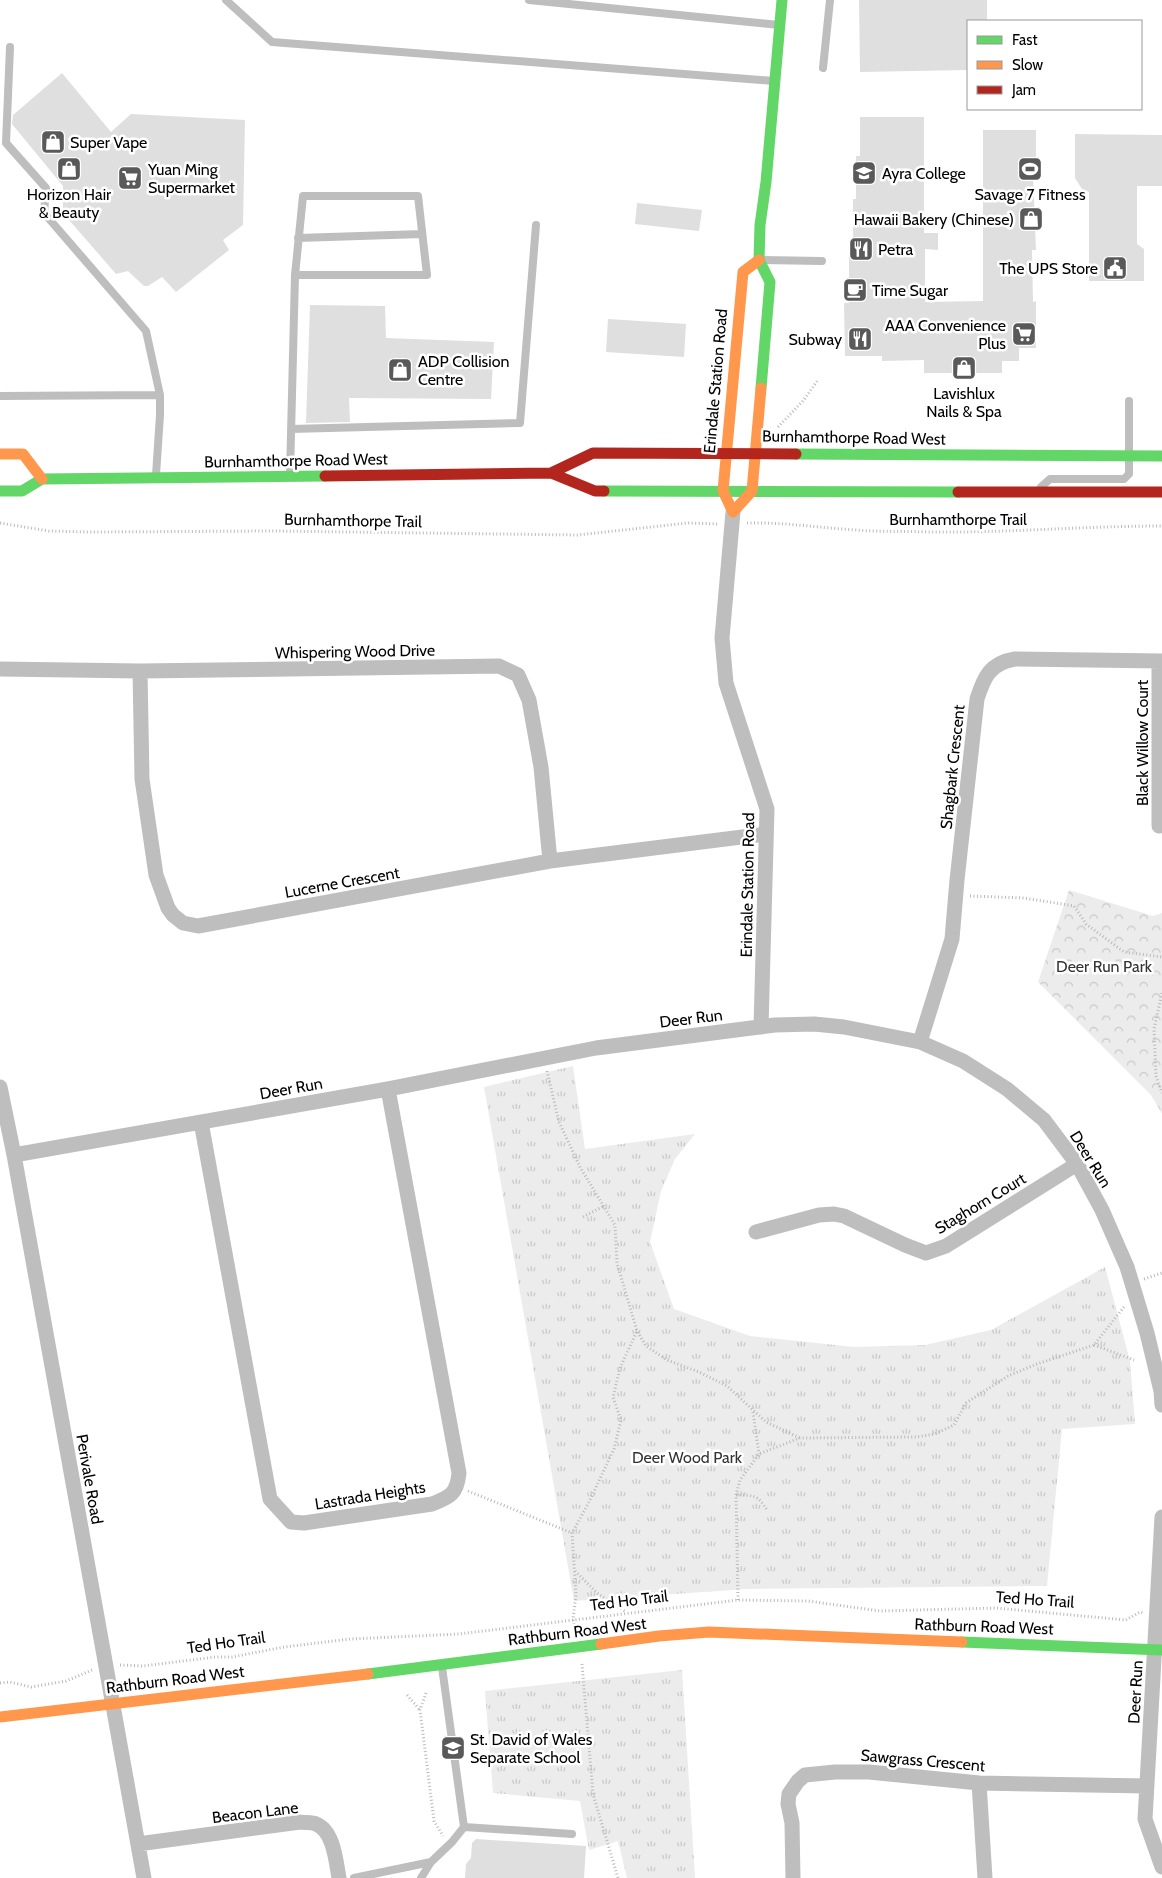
<svg xmlns="http://www.w3.org/2000/svg" width="1162" height="1878" viewBox="0 0 1162 1878" font-family="Cabin,sans-serif">
	<style>
		.forest { fill: url(#forest-crowns) }
		.park { fill: url(#park-tufts) }
		.building { fill: #dfdfdf }
		.lines { fill: none; stroke-linecap: round; stroke-linejoin: round }
		.path { stroke: #b9b9b9; stroke-width: 3; stroke-dasharray: 1 2.5; stroke-linecap: butt }
		.lane { stroke: #bebebe; stroke-width: 8 }
		.street { stroke: #bebebe; stroke-width: 15 }
		.fast { stroke: #63d668; stroke-width: 11 }
		.slow { stroke: #ff974d; stroke-width: 11 }
		.jam { stroke: #b3261e; stroke-width: 11 }
		.labels { text-anchor: middle; stroke-width: 5; stroke-linejoin: round; paint-order: stroke }
		.poi-label { font-size: 16px; fill: #000; stroke: #fff; text-anchor: start }
		.street-label { font-size: 16px; fill: #000; stroke: #fff }
		.park-label { font-size: 16px; fill: #333; stroke: #fff }
	</style>
	<defs>
		<pattern id="forest-crowns" width="20" height="18" patternUnits="userSpaceOnUse" patternTransform="scale(1.25)"><rect width="20" height="18" fill="#ececec"/><path d="M2 6a3 3 0 1 1 6 0M12 15a3 3 0 1 1 6 0" fill="none" stroke="#c9c9c9"/></pattern>
		<pattern id="park-tufts" width="24" height="20" patternUnits="userSpaceOnUse" patternTransform="scale(1.25)"><rect width="24" height="20" fill="#ececec"/><path d="M3 7l-1-3M5 7V3M7 7l1-3M15 17l-1-3M17 17v-4M19 17l1-3" fill="none" stroke="#c9c9c9"/></pattern>
	</defs>
	<rect width="100%" height="100%" fill="#fff"/>
	<path class="forest" d="M1069,890L1153,916L1162,913V1114L1151,1095L1038,982Z"/>
	<path class="park" d="M573,1066L585,1149L695,1134L675,1159L661,1191L650,1242L674,1309L750,1336L854,1347L925,1345L991,1330L1105,1267L1130,1361L1135,1424L1062,1429L1047,1586L747,1589L574,1601L484,1087Z
		M682,1670L695,1878H627L618,1841L589,1850L580,1801L493,1793L485,1691Z"/>
	<path class="building" d="M859,0H987V21H968V70L860,72Z
		M62,73L111,132L131,114L245,120L243,225L223,240L229,250L176,292L162,277L148,286H144L128,271L116,274L63,213V186L12,124L13,115Z
		M860,117H924V233H938V250L925,249V302L983,301V130H1036V175H1033L1036,250H1032L1033,302L1036,301V348H1019V361H1002V373H924V360L882,361V356H845L844,303H849V240H853V199H856V156H860Z
		M1075,134L1162,135V186H1137V244L1144,249V281H1089V192L1082,189L1075,178Z
		M637,203L702,210L699,231L635,224Z
		M310,305L385,306L386,338L494,342L491,399L349,398L350,422L306,423Z
		M608,319L686,324L684,357L606,352Z
		M476,1839L586,1846L584,1878H465L466,1864L471,1858L472,1843Z"/>
	<g class="lines">
		<path class="path" d="M778,427L803,401L818,380
			M0,523L49,531L89,532L273,531L577,535L688,523L718,524
			M747,523C784,522 820,528 857,530C881,532 905,531 930,532C1007,533 1084,526 1162,526
			M970,896L1024,898L1074,906L1086,924L1124,952L1162,957
			M1162,993L1154,1029L1156,1076L1162,1093
			M547,1071L559,1122L580,1167L615,1225L617,1263L637,1331L646,1346L667,1360L699,1372L727,1386L766,1422L800,1438
			M583,1217L604,1206
			M1144,1279L1162,1273
			M1094,1345L1134,1360
			M753,1412L759,1454
			M468,1491L572,1533
			M736,1495C753,1495 758,1495 767,1510
			M575,1571L597,1593L626,1612
			M738,1600L736,1495L740,1480L759,1454L800,1438L916,1437L935,1434L954,1425L966,1403L1008,1376L1037,1364L1094,1345L1124,1307
			M576,1631L573,1619L576,1595L572,1533L588,1504L614,1449L621,1420L613,1397L620,1368L637,1331
			M582,1664L593,1794L618,1878
			M120,1665L143,1666L215,1657H232L284,1647L350,1639L459,1634L738,1600L808,1601L880,1611L996,1608L1126,1620L1140,1612L1144,1613
			M0,1683L10,1682L31,1687L66,1681L92,1670
			M426,1693L420,1710L434,1821L443,1836
			M407,1695L420,1710"/>
		<path class="lane" d="M226,0L272,42L774,81
			M529,0L779,25
			M10,47L6,143L46,188L44,213L146,331L160,395V415L156,475
			M823,68L830,0
			M298,238L422,234
			M761,260L822,261
			M0,396L160,395
			M291,429L520,423L536,225
			M290,474L295,275L303,196H418L427,275H295
			M1041,487L1050,479H1124L1129,474V401
			M464,1827L572,1834
			M354,1878L431,1862L452,1842L464,1827L442,1667
			M421,1878L431,1862"/>
		<path class="street" d="M733,512L722,638L726,683L767,809L761,1027
			M0,669L140,671L499,666L518,675L529,700L541,767L550,861
			M140,671L142,779L156,875L168,908L173,915L183,923L198,926L550,861L766,834
			M1159,826V661
			M920,1042L952,939L957,880L977,699C984,677 990,663 1015,659L1162,661
			M0,1087L14,1155L144,1878
			M201,1122L270,1499L291,1522L304,1523L432,1504C450,1497 457,1494 459,1473L388,1089
			M14,1155L388,1089L596,1048L775,1025L814,1024L844,1027L920,1042L963,1061L1007,1089L1044,1120L1077,1164L1102,1210L1127,1267L1147,1333L1161,1391L1162,1405
			M756,1232L819,1215L834,1214L844,1216L905,1245L926,1253L946,1246L1077,1164
			M1162,1517L1145,1819L1162,1867
			M979,1783L985,1878
			M138,1844L300,1822C305,1823 312,1822 316,1824C334,1831 336,1862 339,1878
			M793,1878L792,1823L788,1804L789,1794L798,1781L805,1775L835,1772H869L979,1783L1147,1786"/>
		<path class="fast" d="M761,388L770,282L759,260L760,225L766,182L782,0
			M796,454L1162,456
			M0,491H22L42,479L325,476
			M604,491L958,492
			M962,1642L1162,1650
			M368,1674L601,1644"/>
		<path class="slow" d="M759,260L743,272L723,491L733,512L752,491L761,388
			M0,454H23L42,479
			M601,1644L659,1636L709,1632L962,1642
			M0,1717L368,1674"/>
		<path class="jam" d="M551,473L593,453L796,454
			M325,476L551,473L595,491H604
			M958,492H1162"/>
	</g>
	<defs>
		<symbol id="shop-square" viewBox="-11 -11 22 22"><rect x="-9" y="-9" width="18" height="18" rx="4" fill="#595959" stroke="#fff"/><path d="M-5-2.5h2.3a2.7 3.5 0 0 1 5.4 0H5L5.5 6h-11ZM-1.5-2.5h3a1.5 2.3 0 0 0-3 0Z" fill="#fff"/></symbol>
		<symbol id="stadium-square" viewBox="-11 -11 22 22"><rect x="-9" y="-9" width="18" height="18" rx="4" fill="#595959" stroke="#fff"/><path d="M0-5a6.5 5 0 1 0 0 10a6.5 5 0 1 0 0-10ZM-3.5-1.8h7v3.6h-7Z" fill="#fff"/></symbol>
		<symbol id="university-square" viewBox="-11 -11 22 22"><rect x="-9" y="-9" width="18" height="18" rx="4" fill="#595959" stroke="#fff"/><path d="M0-5L7-2L0 1L-7-2ZM-4 1L0 2.5L4 1V4Q0 6-4 4Z" fill="#fff"/></symbol>
		<symbol id="supermarket-square" viewBox="-11 -11 22 22"><rect x="-9" y="-9" width="18" height="18" rx="4" fill="#595959" stroke="#fff"/><path d="M-6-5.5h2.5l.6 2H6L4.5 2H-2.5L-4.4-4H-6ZM-1.5 3.2a1.3 1.3 0 1 0 .1 0ZM3 3.2a1.3 1.3 0 1 0 .1 0Z" fill="#fff"/></symbol>
		<symbol id="restaurant-square" viewBox="-11 -11 22 22"><rect x="-9" y="-9" width="18" height="18" rx="4" fill="#595959" stroke="#fff"/><path d="M-5-6h1v4h1v-4h1v4h1v-4h1v5L-1.5 .5V6h-2V.5L-5-1ZM5-6V6H3V1.5H1.5Q1.5-4 5-6Z" fill="#fff"/></symbol>
		<symbol id="civic-square" viewBox="-11 -11 22 22"><rect x="-9" y="-9" width="18" height="18" rx="4" fill="#595959" stroke="#fff"/><path d="M-.6-6.5H3V-4.5H.6V-3L4-1V1h2V6H-6V1h2V-1L-.6-3ZM-1.2 2.5V6h2.4V2.5Z" fill="#fff"/></symbol>
		<symbol id="cafe-square" viewBox="-11 -11 22 22"><rect x="-9" y="-9" width="18" height="18" rx="4" fill="#595959" stroke="#fff"/><path d="M-5.5-4.5H6V0H3Q3 3.5 0 3.5H-2.5Q-5.5 3.5-5.5 0ZM3-3.2v2h1.7v-2ZM-6 4.5H4V6H-6Z" fill="#fff"/></symbol>
		<symbol id="school-square" viewBox="-11 -11 22 22"><rect x="-9" y="-9" width="18" height="18" rx="4" fill="#595959" stroke="#fff"/><path d="M0-5L7-2L0 1L-7-2ZM-4 1L0 2.5L4 1V4Q0 6-4 4Z" fill="#fff"/></symbol>
	</defs>
	<g fill-rule="evenodd">
		<use href="#shop-square" x="39" y="128" width="28" height="28"/>
		<use href="#shop-square" x="55" y="155" width="28" height="28"/>
		<use href="#stadium-square" x="1016" y="155" width="28" height="28"/>
		<use href="#university-square" x="850" y="159" width="28" height="28"/>
		<use href="#supermarket-square" x="116" y="164" width="28" height="28"/>
		<use href="#shop-square" x="1017" y="205" width="28" height="28"/>
		<use href="#restaurant-square" x="847" y="235" width="28" height="28"/>
		<use href="#civic-square" x="1101" y="254" width="28" height="28"/>
		<use href="#cafe-square" x="841" y="276" width="28" height="28"/>
		<use href="#supermarket-square" x="1010" y="320" width="28" height="28"/>
		<use href="#restaurant-square" x="846" y="325" width="28" height="28"/>
		<use href="#shop-square" x="950" y="354" width="28" height="28"/>
		<use href="#shop-square" x="386" y="356" width="28" height="28"/>
		<use href="#school-square" x="439" y="1734" width="28" height="28"/>
	</g>
	<g class="labels">
		<g class="poi-label">
			<text x="70" y="148">Super Vape</text>
			<text x="148" y="175">Yuan Ming<tspan x="148" dy="18">Supermarket</tspan></text>
			<text x="882" y="179">Ayra College</text>
			<text x="69" y="200" text-anchor="middle">Horizon Hair<tspan x="69" dy="18">&amp; Beauty</tspan></text>
			<text x="1030" y="200" text-anchor="middle">Savage 7 Fitness</text>
			<text x="1014" y="225" text-anchor="end">Hawaii Bakery (Chinese)</text>
			<text x="878" y="255">Petra</text>
			<text x="1098" y="274" text-anchor="end">The UPS Store</text>
			<text x="872" y="296">Time Sugar</text>
			<text x="1006" y="331" text-anchor="end">AAA Convenience<tspan x="1006" dy="18">Plus</tspan></text>
			<text x="842" y="345" text-anchor="end">Subway</text>
			<text x="418" y="367">ADP Collision<tspan x="418" dy="18">Centre</tspan></text>
			<text x="964" y="399" text-anchor="middle">Lavishlux<tspan x="964" dy="18">Nails &amp; Spa</tspan></text>
			<text x="470" y="1745">St. David of Wales<tspan x="470" dy="18">Separate School</tspan></text>
		</g>
		<g class="street-label">
			<text transform="translate(715 381) rotate(-85)" y="6">Erindale Station Road</text>
			<text transform="translate(854 437) rotate(1)" y="6">Burnhamthorpe Road West</text>
			<text transform="translate(296 460) rotate(-1)" y="6">Burnhamthorpe Road West</text>
			<text x="958" y="525">Burnhamthorpe Trail</text>
			<text transform="translate(353 520) rotate(1)" y="6">Burnhamthorpe Trail</text>
			<text transform="translate(355 651) rotate(-1)" y="6">Whispering Wood Drive</text>
			<text transform="translate(1142 743) rotate(-90)" y="6">Black Willow Court</text>
			<text transform="translate(952 767) rotate(-84)" y="6">Shagbark Crescent</text>
			<text transform="translate(342 882) rotate(-10)" y="6">Lucerne Crescent</text>
			<text transform="translate(747 885) rotate(-89)" y="6">Erindale Station Road</text>
			<text transform="translate(691 1018) rotate(-7)" y="6">Deer Run</text>
			<text transform="translate(291 1088) rotate(-10)" y="6">Deer Run</text>
			<text transform="translate(1091 1159) rotate(58)" y="6">Deer Run</text>
			<text transform="translate(980 1203) rotate(-31)" y="6">Staghorn Court</text>
			<text transform="translate(90 1479) rotate(80)" y="6">Perivale Road</text>
			<text transform="translate(370 1495) rotate(-9)" y="6">Lastrada Heights</text>
			<text transform="translate(1035 1599) rotate(4)" y="6">Ted Ho Trail</text>
			<text transform="translate(629 1600) rotate(-7)" y="6">Ted Ho Trail</text>
			<text transform="translate(984 1626) rotate(2)" y="6">Rathburn Road West</text>
			<text transform="translate(577 1631) rotate(-7)" y="6">Rathburn Road West</text>
			<text transform="translate(226 1642) rotate(-8)" y="6">Ted Ho Trail</text>
			<text transform="translate(175 1679) rotate(-7)" y="6">Rathburn Road West</text>
			<text transform="translate(1135 1692) rotate(-87)" y="6">Deer Run</text>
			<text transform="translate(923 1760) rotate(5)" y="6">Sawgrass Crescent</text>
			<text transform="translate(255 1812) rotate(-7)" y="6">Beacon Lane</text>
		</g>
		<g class="park-label">
			<text x="1104" y="972">Deer Run Park</text>
			<text x="687" y="1463">Deer Wood Park</text>
		</g>
	</g>
	<rect x="967" y="20" width="175" height="90" fill="#ffffff" stroke="#999999"/>
	<rect x="977" y="36" width="25" height="8" fill="#63d668" stroke="#999999"/>
	<text x="1012" y="45" font-size="15" fill="#000000">Fast</text>
	<rect x="977" y="61" width="25" height="8" fill="#ff974d" stroke="#999999"/>
	<text x="1012" y="70" font-size="15" fill="#000000">Slow</text>
	<rect x="977" y="86" width="25" height="8" fill="#b3261e" stroke="#999999"/>
	<text x="1012" y="95" font-size="15" fill="#000000">Jam</text>
</svg>
